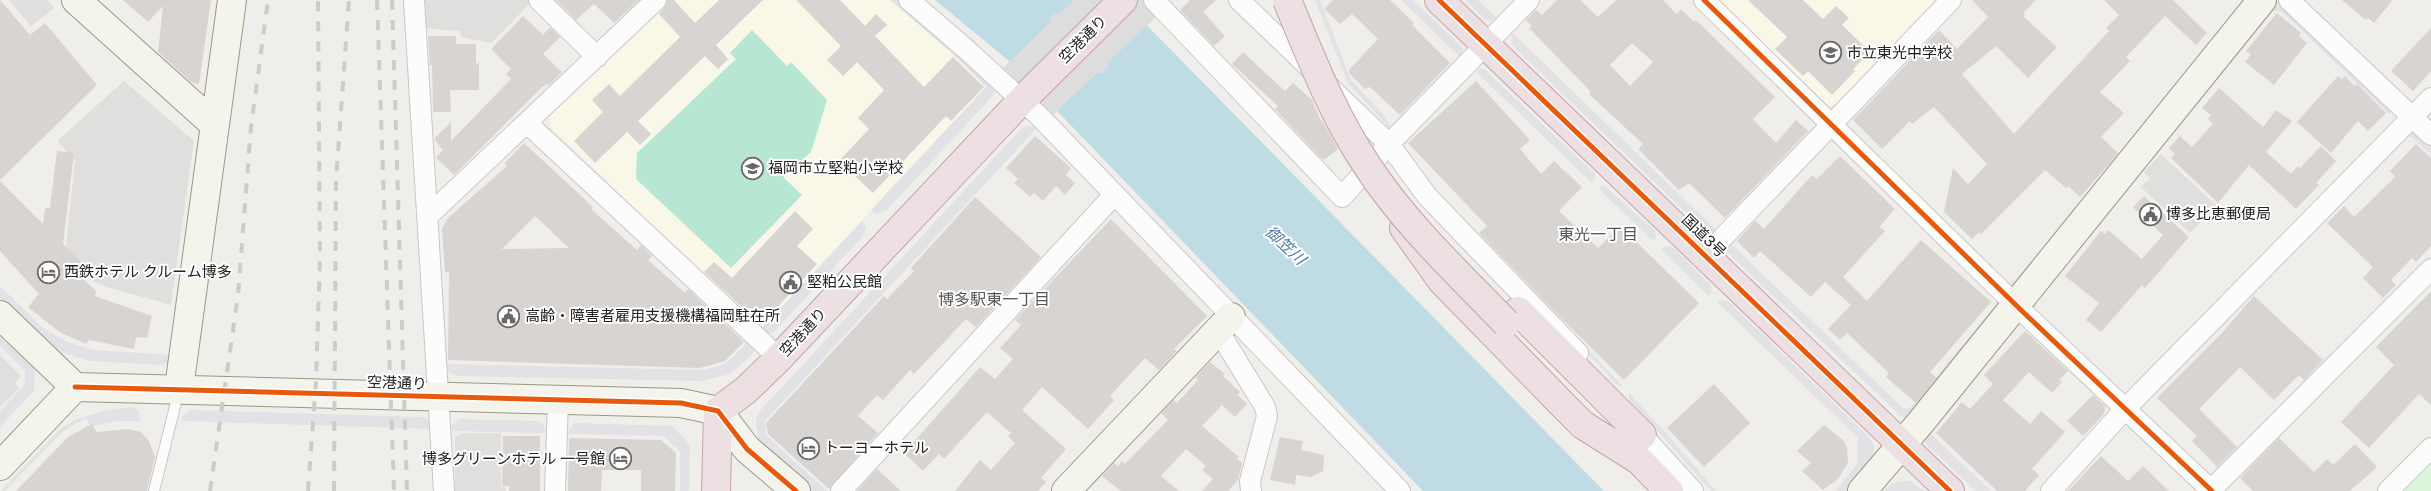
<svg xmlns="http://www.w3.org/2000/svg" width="2431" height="491" viewBox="0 0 2431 491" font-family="'Public Sans','Noto Sans JP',sans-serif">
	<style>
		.education { fill: #f8f7e8 }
		.park { fill: #daf5da }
		.pitch { fill: #b7e6d2 }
		.parking { fill: #e0dfde }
		.plaza { fill: #e2e1e5 }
		.water { fill: #bfdbe3 }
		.pier { fill: #dedddd }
		.building { fill: #d7d4d2; fill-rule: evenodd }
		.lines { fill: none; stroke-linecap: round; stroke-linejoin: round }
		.lane-casing { stroke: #c9c8c7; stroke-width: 12 }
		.street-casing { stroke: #c9c8c7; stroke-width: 22 }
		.secondary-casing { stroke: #999a82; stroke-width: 30 }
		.highway-casing { stroke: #c5a2ac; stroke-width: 30 }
		.lane { stroke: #fdfcfc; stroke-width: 10 }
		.street { stroke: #fdfcfc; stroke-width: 20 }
		.secondary { stroke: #f4f4ed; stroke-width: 28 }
		.highway { stroke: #ece0e2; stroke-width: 28 }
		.rail { stroke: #ccc; stroke-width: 4; stroke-dasharray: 10 10; stroke-linecap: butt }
		.highway-bridge-casing { stroke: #c5a2ac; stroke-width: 30; stroke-linecap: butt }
		.highway-bridge { stroke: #ece0e2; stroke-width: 28 }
		.cycleway-casing { stroke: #fff; stroke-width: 8 }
		.cycleway { stroke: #e8590c; stroke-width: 5 }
		.labels { text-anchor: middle; stroke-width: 4; stroke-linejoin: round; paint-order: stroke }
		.street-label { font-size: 15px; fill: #222; stroke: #fff }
		.poi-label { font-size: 15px; fill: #222; stroke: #fff; text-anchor: start }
		.neighbourhood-label { font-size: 16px; fill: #555; stroke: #fff }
		.water-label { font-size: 16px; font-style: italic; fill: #4a7aab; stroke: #fff }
	</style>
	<rect width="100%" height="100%" fill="#f0eeeb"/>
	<path class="education" d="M667,0H890L953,54L986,87L760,330L550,126V110Z
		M1718,0H1939L1837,106H1829Z"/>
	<path class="park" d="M2431,459V491H2401Z"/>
	<path class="pitch" d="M752,30L787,66L791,62L827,100L811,152L783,177L802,195L731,268L636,179L637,153L736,59L730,53Z"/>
	<path class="parking" d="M9,0H47L54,8L31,26Z
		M420,0H533L492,43L461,37L460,31L422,28Z
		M124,81L194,141L171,305L103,286L73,271L65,255L75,160L57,141Z
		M2161,154L2217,206L2190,233L2141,187L2150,178L2144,172Z
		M0,355L21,376L15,383L19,388L0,407Z
		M463,433H501V487H506V491H455V437Z"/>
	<path class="plaza" d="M890,0H900L995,87V91L989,100L887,210L876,214L871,210L986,87L953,54Z
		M1315,0H1320L1351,80L1382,113L1392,128L1390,129L1348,83Z
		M1401,0H1413L1461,46L1463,50L1460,57Z
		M1465,0H1478L1497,18L1489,21L1485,19Z
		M2244,0H2252L2016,286L2012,284L2009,281L2016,280Z
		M2274,2H2280L2393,110L2389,114L2281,11H2273L2037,301L2035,308L2032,303Z
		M1513,33L1717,231L1714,233L1706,232L1512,45L1511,40Z
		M1479,69H1484L1595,174L1594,182H1591L1476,72Z
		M1031,126L1037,128L765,421L766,435L827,491H813L758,439L756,421L759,412L1022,128Z
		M2409,131L2418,133L2431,146V155L2412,137L2403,136Z
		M1603,184L1655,231L1656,238L1653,241L1599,189Z
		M862,221L866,228L864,235L773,333L768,334L760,330Z
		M1729,242L1903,408L1909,409L1996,305V298L2000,309L1907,418L1902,417L1727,252V246Z
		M1665,246L1672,247L1710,284L1712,291L1709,296L1661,249Z
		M0,286L43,328L67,342L94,350L172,355L171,360L162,365L89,361L63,353L39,336L0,298Z
		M1723,300L1728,301L1870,438L1874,446L1873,459L1848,491H1836L1857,464L1858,438L1717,302Z
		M2017,323L2018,325L1930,433L1991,491H1976L1928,446L1925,442L1924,432Z
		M0,334L35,369L34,391L0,427V411L25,384V371L0,346Z
		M1576,336L1623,387L1618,386L1575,340Z
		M749,341L755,348L751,356L730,374L701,381L459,376L450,373L447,369V364L704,370L725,364Z
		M1629,393L1667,434L1716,491H1711L1629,399Z
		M131,407L139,411L140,421H119L91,426L86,418L63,431L5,491H1L61,428L75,420L102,411Z
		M191,410L424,417L429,421L430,429L182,421L183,416Z
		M459,419L539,421L544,426L546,433L451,431L452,425Z
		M574,423L672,426L690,445L689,491H680V451L663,436L567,434Z
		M1901,481H1910L1925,491H1882L1893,483Z"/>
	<path class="water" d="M935,0H1122L1604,491H1423L1008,60Z"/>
	<path class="pier" d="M1074,0H1143L1159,17L1155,18L1108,62V67L1102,73H1097L1051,117L1052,121L1002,69L1049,24L1050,17L1056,13H1061Z"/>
	<path class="building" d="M0,0L30,35L45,23L97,85L0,180Z
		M123,0H211L199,84L192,83L158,52L163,6L148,22Z
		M556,0H639L614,23L594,4L576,20Z
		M668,0H674L695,23L719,0H763L716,45L728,59L718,69L705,56L638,121L651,134L640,145L627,132L595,163L574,141L603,112L592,100L609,84L620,96L680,37L659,14L664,8Z
		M796,0H840L865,26L876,14L887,25L875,36L924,87L953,57L984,87L951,121L946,116L873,193L839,161L869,129L858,118L884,90L857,62L843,76L827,60L841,46Z
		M1190,0H1216L1203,12L1225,36L1214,46L1180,10Z
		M1333,0H1390L1414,23L1412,25L1450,63L1400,115L1370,87L1365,89L1349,73V70L1378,39L1352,14L1340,24L1324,9Z
		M1557,0H1580L1598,17L1616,0H1663L1677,14L1681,9L1694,22L1696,20L1775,97L1753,119L1776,143L1796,120L1808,131L1725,218L1689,183L1679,190L1638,149L1643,144L1589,94L1591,92L1529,28L1532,26L1526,20L1536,10L1542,15ZM1632,43L1653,62L1630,86L1610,65Z
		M1748,0H1803L1823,19L1836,6L1849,18L1842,25L1870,52L1853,69L1855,71L1832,95L1808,71L1803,76L1775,49L1787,37Z
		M1972,0H2036L2023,13L2025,15L2024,17L2057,47L2028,78L1996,46L1962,74L2014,134L2109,31L2106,28L2119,15L2104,0H2173L2207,33L2196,45L2165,16L2126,57L2130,61L2100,92L2124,113L2101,137L2118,153L2112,161L2080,197L2068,186L2066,188L2045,170L1981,234L1979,232L1972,239L1944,212L1953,168L1968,184L1987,164L1934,107L1912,124L1910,121L1882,149L1853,120L1939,30L1957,49L1988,17Z
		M2342,0H2393L2374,23L2368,18L2366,20Z
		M2277,13L2301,33L2299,36L2307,43L2274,85L2245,62L2251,54L2246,51Z
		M523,16L543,35L550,27L560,37L543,54L562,72L549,85L547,84L542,87L454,175L436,158L443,150L434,139L451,122V141L511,79L506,74L511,69L491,49Z
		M2431,28V71L2413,91L2391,71Z
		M428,36H456V44H476V65L479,62V90H450L451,112H433L432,65H430Z
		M1243,52L1285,91L1293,83L1312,100L1321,121L1322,120L1338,149L1324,160L1320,157L1275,109L1278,106L1232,64Z
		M2338,76L2342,79L2345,76L2355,86L2357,84L2386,113L2368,131L2358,121L2331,153L2297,122Z
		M1476,81L1530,140L1520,149L1541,174L1554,161L1582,187L1559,211L1598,248L1620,226L1699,303L1624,380L1555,312L1479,233L1487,226L1408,143Z
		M2219,88L2263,127L2276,110L2292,121L2266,152L2291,174L2298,166L2300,168L2321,146L2336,161L2316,183L2319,185L2296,209L2249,165L2218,203L2171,158L2175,154L2169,148L2180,136L2192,147L2213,124L2208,119L2211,115L2202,108Z
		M1035,136L1071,168L1066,175L1075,183L1065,195L1056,186L1043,201L1034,193L1030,197L1014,183L1018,179L1006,168Z
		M524,143L593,207L591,209L637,250L641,245L652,256L648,260L685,293L688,289L744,342L725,361L700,368L448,360L449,272H445L442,229L448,218L507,166L504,164ZM535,216L569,248L502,249Z
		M2416,144L2431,158V246L2416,262L2412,258L2391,280L2396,285L2383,298L2363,278L2373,267L2327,223L2344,206L2354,217L2395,177L2390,171Z
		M57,151L74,153L63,244L83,264L66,262L96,291L95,296L152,316L147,338L136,337L134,349L89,340L86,344L61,333L28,307L39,294L0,251V181L43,224L45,208H50Z
		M1840,156L1895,209L1879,227L1885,231L1843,277L1867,301L1921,240L1991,302L1930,372L1937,378L1916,403L1886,377L1889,373L1847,333L1840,340L1828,329L1851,305L1825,282L1811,297L1760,251L1754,258L1737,241L1755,221L1764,229L1812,175L1817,179Z
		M2144,196L2189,237L2145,288L2142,285L2101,332L2086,320L2099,303L2065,276L2101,231L2105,234L2108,230L2142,259L2163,235L2133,207Z
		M975,197L1041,257L976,327L966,319L914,374L910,370L883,400L877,395L858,416L878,433L829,489L768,434L766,423L884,296L887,299L914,271L911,268Z
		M795,211L813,229L797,246L817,264L761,325L704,272L714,262L732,278Z
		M1111,219L1207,316L1174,349L1177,351L1159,370L1145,358L1110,396L1114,400L1088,429L1042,387L1022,410L1066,449L1041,478L1046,482L1038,491H955L980,460L991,470L1015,443L1008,436L1011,433L987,412L944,459L939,454L923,471L904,453L980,367L995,379L1013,359L1000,348L1021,325L1015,320Z
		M2431,291V405L2419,394L2369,448L2341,422L2394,365L2376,347Z
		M2254,296L2323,360L2304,380L2299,375L2274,400L2240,367L2199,409L2237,447L2217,467L2192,441L2197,436L2157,398L2221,334Z
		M2025,331L2068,371L2059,380L2062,382L2052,393L2029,372L2003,400L2030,424L2041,411L2065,432L2032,469L2039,475L2025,491H1997L1936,433L1962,402L1970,409L1993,384L1984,375Z
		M1210,362L1225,374L1223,376L1240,392L1238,395L1247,404L1235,417L1222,405L1202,426L1239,457L1237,459L1242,463L1238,480L1228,491H1202L1213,479L1202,470L1206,466L1186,449L1161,476L1179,491H1121L1102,476L1114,463L1118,466L1122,461L1125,464L1168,420L1161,413L1173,400L1177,403L1198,380L1195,378Z
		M1714,384L1750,423L1704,467L1667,428Z
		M2093,395L2105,406L2104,414L2083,436L2067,421Z
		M92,424L97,432L129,429L141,432L149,441L155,457L147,491H16L68,437Z
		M1824,425L1843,440L1847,447L1848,463L1838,479L1823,490L1802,471L1811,463L1797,451Z
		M503,436H540V491H509V486H502Z
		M1280,437L1303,441L1301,450L1324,455L1323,471L1311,477L1296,475L1295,485L1270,480Z
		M569,438L661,440L676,453L675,491H641V470H602L601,491H568Z
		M2279,438L2314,472L2327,459L2333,465L2355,444L2377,467L2350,491H2253L2240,478Z
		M2101,456L2128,481L2143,466L2169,491H2068Z
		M877,469L901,491H857Z"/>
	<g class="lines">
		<defs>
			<path id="lane" d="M154,491L179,390"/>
			<path id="street" d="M414,0L444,491
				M539,0L597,57
				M909,0L966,49L1041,118L1400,491
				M1154,0L1342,197L1389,144L1529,0
				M1239,0L1389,144L1427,196L1578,353
				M1704,0L2023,312L2212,491
				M2289,0L2431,135
				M527,123L779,358
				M427,217L656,0
				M1706,255L1951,0
				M1218,330L1265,407L1267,416L1250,481L1251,491
				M1635,424L1642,435L1693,491
				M2211,490L2431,269
				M555,491L558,400
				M841,491L1114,195
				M2051,491L2126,408L2431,98
				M2388,491L2431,448"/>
			<path id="secondary" d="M76,0L215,125
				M0,315L75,387
				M75,387L681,403L718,411L747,449L796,491
				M179,388L232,0
				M0,466L75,387
				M1066,491L1231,317
				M1862,491L1921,422L2262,0"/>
			<path id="highway" d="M1439,0L1950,491
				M1404,228L1442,281L1562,404L1583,425L1637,459
				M1518,311L1642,435
				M1625,446L1669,491
				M716,491L718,411L746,390L779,358L1022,100L1123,0"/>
		</defs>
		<use href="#lane" class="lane-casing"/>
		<use href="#street" class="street-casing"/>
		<use href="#secondary" class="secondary-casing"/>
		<use href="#highway" class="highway-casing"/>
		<use href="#lane" class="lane"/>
		<use href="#street" class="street"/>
		<use href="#secondary" class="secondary"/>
		<use href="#highway" class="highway"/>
		<path class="rail" d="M377,0L394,491
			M392,0L407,491
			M210,491L238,295L251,127L268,0
			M308,491L316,381L320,258L318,0
			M334,491L336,180L349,0"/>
		<defs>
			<path id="highway-bridge" d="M1287,0C1311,58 1333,115 1368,167C1406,225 1458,273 1506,323"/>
		</defs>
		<use href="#highway-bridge" class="highway-bridge-casing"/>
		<use href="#highway-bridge" class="highway-bridge"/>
		<defs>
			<path id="cycleway" d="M1439,0L1950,491
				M1704,0L2023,312L2212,491
				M75,387L681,403L718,411L747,449L796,491"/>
		</defs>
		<use href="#cycleway" class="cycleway-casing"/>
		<use href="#cycleway" class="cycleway"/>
	</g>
	<defs>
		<symbol id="school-ring" viewBox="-11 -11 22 22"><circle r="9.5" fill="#fff" stroke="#6a6968" stroke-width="1.5"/><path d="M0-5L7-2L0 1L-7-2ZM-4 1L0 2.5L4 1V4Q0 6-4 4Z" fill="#6a6968"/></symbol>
		<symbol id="civic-ring" viewBox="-11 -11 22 22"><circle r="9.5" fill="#fff" stroke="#6a6968" stroke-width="1.5"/><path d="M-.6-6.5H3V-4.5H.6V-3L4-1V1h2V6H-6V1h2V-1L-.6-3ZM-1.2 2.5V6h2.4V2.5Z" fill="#6a6968"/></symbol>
		<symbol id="hotel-ring" viewBox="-11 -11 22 22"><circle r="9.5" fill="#fff" stroke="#6a6968" stroke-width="1.5"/><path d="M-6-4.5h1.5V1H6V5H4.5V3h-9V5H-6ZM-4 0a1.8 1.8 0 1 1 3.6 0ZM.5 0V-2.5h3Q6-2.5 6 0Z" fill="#6a6968"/></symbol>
	</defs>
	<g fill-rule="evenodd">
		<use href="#school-ring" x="1818" y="40" width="25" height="25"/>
		<use href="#school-ring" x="740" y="156" width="25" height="25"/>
		<use href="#civic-ring" x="2138" y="202" width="25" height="25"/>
		<use href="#hotel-ring" x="36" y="260" width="25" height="25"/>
		<use href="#civic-ring" x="778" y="270" width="25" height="25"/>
		<use href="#civic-ring" x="496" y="304" width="25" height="25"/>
		<use href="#hotel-ring" x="796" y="436" width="25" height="25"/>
		<use href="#hotel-ring" x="608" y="446" width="25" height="25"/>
	</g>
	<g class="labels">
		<g class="street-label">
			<text transform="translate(1083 39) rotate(-45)" y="5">空港通り</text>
			<text transform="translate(1704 236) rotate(44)" y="5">国道3号</text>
			<text transform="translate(803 332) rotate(-47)" y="5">空港通り</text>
			<text transform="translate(397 383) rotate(2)" y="5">空港通り</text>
		</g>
		<g class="poi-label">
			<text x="1847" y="58">市立東光中学校</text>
			<text x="768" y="173">福岡市立堅粕小学校</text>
			<text x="2166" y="219">博多比恵郵便局</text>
			<text x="64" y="277">西鉄ホテル クルーム博多</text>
			<text x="807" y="287">堅粕公民館</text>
			<text x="525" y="321">高齢・障害者雇用支援機構福岡駐在所</text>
			<text x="824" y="453">トーヨーホテル</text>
			<text x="605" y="464" text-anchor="end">博多グリーンホテル 一号館</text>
		</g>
		<g class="neighbourhood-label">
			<text x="1598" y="240">東光一丁目</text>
			<text x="994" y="305">博多駅東一丁目</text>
		</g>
		<g class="water-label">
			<text transform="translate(1286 245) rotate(43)" y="6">御笠川</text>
		</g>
	</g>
</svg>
